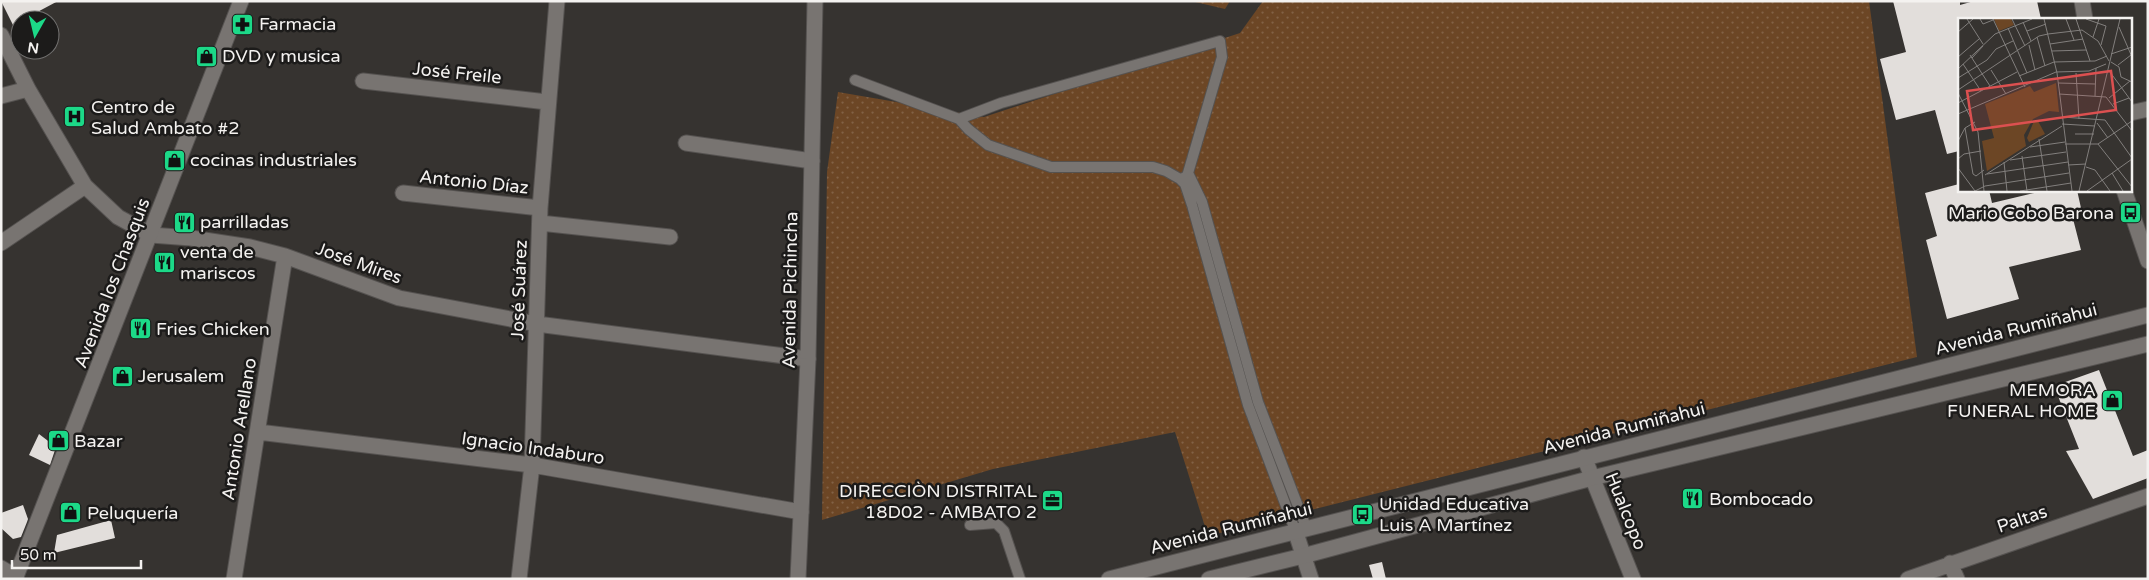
<svg xmlns="http://www.w3.org/2000/svg" width="2149" height="580" viewBox="0 0 2149 580" font-family="'Varela Round',sans-serif">
	<style>
		.green { fill: url(#green-dots) }
		.building { fill: #e2dedb }
		.lines { fill: none; stroke-linecap: round; stroke-linejoin: round }
		.service-casing { stroke: #555250; stroke-width: 12 }
		.minor-casing { stroke: #555250; stroke-width: 17 }
		.tertiary-casing { stroke: #555250; stroke-width: 17 }
		.secondary-casing { stroke: #555250; stroke-width: 17 }
		.service { stroke: #787471; stroke-width: 10 }
		.minor { stroke: #787471; stroke-width: 15 }
		.tertiary { stroke: #787471; stroke-width: 15 }
		.secondary { stroke: #787471; stroke-width: 15 }
		.labels { text-anchor: middle; stroke-width: 5; stroke-linejoin: round; paint-order: stroke }
		.poi-label { font-size: 18px; fill: #f4f2f0; stroke: #1c1b1a; text-anchor: start }
		.street-label { font-size: 18px; fill: #f4f2f0; stroke: #1c1b1a }
		.inset-road { fill: none; stroke: #827f7d; stroke-width: 1 }
		.view { fill: #dc5050; fill-opacity: 0.15; stroke: #dc5050; stroke-width: 2.5 }
		.inset-edge { fill: none; stroke: #f4f2f0; stroke-width: 2.5 }
	</style>
	<defs>
		<pattern id="green-dots" width="8" height="8" patternUnits="userSpaceOnUse" patternTransform="scale(1.25)"><rect width="8" height="8" fill="#6c4625"/><path d="M2 2h.1M6 6h.1" fill="none" stroke="#826145" stroke-width="1.8" stroke-linecap="round"/></pattern>
	</defs>
	<rect width="100%" height="100%" fill="#363330"/>
	<path class="green" d="M1191,1H1230L1225,9Z
		M1263,1H1869L1917,357L1208,536L1175,432L993,469L822,520L827,172L838,92L984,117L1240,33Z"/>
	<path class="building" d="M1,1H58L13,25Z
		M1893,1H1960V5L1974,1H2037L2041,19H1959V151L1947,154L1935,110L1896,120L1880,59L1906,52Z
		M1959,184V190H1989L1992,203L2047,190H2077L2081,208L2071,211L2081,250L2009,267L2019,299L1947,319L1926,240L1937,236L1925,193Z
		M2099,370L2133,456L2148,450V478L2093,499L2066,451L2079,449L2054,386Z
		M39,434L56,447L50,465L29,455Z
		M23,505L28,519L27,522L21,537L13,539L1,528V513Z
		M111,520L115,538L54,553L57,535Z
		M1382,562L1386,579H1373L1369,565Z"/>
	<g class="lines">
		<defs>
			<path id="service" d="M855,80L959,119L968,129L988,145L1051,167H1153L1166,171L1180,179L1185,184L1192,205L1248,405L1295,530
				M959,119L1001,103L1220,41L1222,57L1188,173L1186,177L1180,179
				M1188,173L1202,202L1258,402L1306,527
				M970,525L996,523L1004,531L1020,579"/>
			<path id="minor" d="M1,35L28,89L85,186L118,217L151,235L191,238L250,247L285,256L399,298L537,324L808,359
				M363,81L547,102
				M1,96L28,89
				M2130,113L2148,109
				M686,143L812,161
				M403,193L540,208
				M540,223L670,237
				M1,243L85,186
				M258,432L532,465L801,512
				M1584,457L1633,579
				M1295,530L1311,579
				M1950,563L1957,579
				M234,579L285,256
				M519,579L532,465L540,208L557,1
				M1908,579L2148,496"/>
			<path id="tertiary" d="M2082,1L2085,19
				M2124,190L2148,261
				M1,568L16,577"/>
			<path id="secondary" d="M15,579L241,1
				M798,579L808,359L815,1
				M1109,579L2148,315
				M1209,579L1303,556L1592,478L2148,344"/>
		</defs>
		<use href="#service" class="service-casing"/>
		<use href="#minor" class="minor-casing"/>
		<use href="#tertiary" class="tertiary-casing"/>
		<use href="#secondary" class="secondary-casing"/>
		<use href="#service" class="service"/>
		<use href="#minor" class="minor"/>
		<use href="#tertiary" class="tertiary"/>
		<use href="#secondary" class="secondary"/>
	</g>
	<defs>
		<symbol id="pharmacy-square" viewBox="-11 -11 22 22"><rect x="-9" y="-9" width="18" height="18" rx="4" fill="#1cd988" stroke="#1c1b1a"/><path d="M-2-6h4v4h4v4h-4v4h-4v-4h-4v-4h4Z" fill="#111"/></symbol>
		<symbol id="shop-square" viewBox="-11 -11 22 22"><rect x="-9" y="-9" width="18" height="18" rx="4" fill="#1cd988" stroke="#1c1b1a"/><path d="M-5-2.5h2.3a2.7 3.5 0 0 1 5.4 0H5L5.5 6h-11ZM-1.5-2.5h3a1.5 2.3 0 0 0-3 0Z" fill="#111"/></symbol>
		<symbol id="hospital-square" viewBox="-11 -11 22 22"><rect x="-9" y="-9" width="18" height="18" rx="4" fill="#1cd988" stroke="#1c1b1a"/><path d="M-5-5h3v3.5h4V-5h3V5h-3V1.5h-4V5h-3Z" fill="#111"/></symbol>
		<symbol id="bus-square" viewBox="-11 -11 22 22"><rect x="-9" y="-9" width="18" height="18" rx="4" fill="#1cd988" stroke="#1c1b1a"/><path d="M-5-6H5V4H4V6H2V4H-2V6H-4V4H-5ZM-3.5-4V0h7V-4ZM-3.5 1.2v1.5H-2V1.2ZM2 1.2v1.5H3.5V1.2Z" fill="#111"/></symbol>
		<symbol id="restaurant-square" viewBox="-11 -11 22 22"><rect x="-9" y="-9" width="18" height="18" rx="4" fill="#1cd988" stroke="#1c1b1a"/><path d="M-5-6h1v4h1v-4h1v4h1v-4h1v5L-1.5 .5V6h-2V.5L-5-1ZM5-6V6H3V1.5H1.5Q1.5-4 5-6Z" fill="#111"/></symbol>
		<symbol id="office-square" viewBox="-11 -11 22 22"><rect x="-9" y="-9" width="18" height="18" rx="4" fill="#1cd988" stroke="#1c1b1a"/><path d="M-6-3h4V-5.5h4V-3h4V5H-6ZM-1-4.5V-3h2v-1.5ZM-6 0V1H6V0Z" fill="#111"/></symbol>
	</defs>
	<g fill-rule="evenodd">
		<use href="#pharmacy-square" x="230" y="12" width="25" height="25"/>
		<use href="#shop-square" x="194" y="44" width="25" height="25"/>
		<use href="#hospital-square" x="62" y="104" width="25" height="25"/>
		<use href="#shop-square" x="162" y="148" width="25" height="25"/>
		<use href="#bus-square" x="2118" y="200" width="25" height="25"/>
		<use href="#restaurant-square" x="172" y="210" width="25" height="25"/>
		<use href="#restaurant-square" x="152" y="250" width="25" height="25"/>
		<use href="#restaurant-square" x="128" y="316" width="25" height="25"/>
		<use href="#shop-square" x="110" y="364" width="25" height="25"/>
		<use href="#shop-square" x="2100" y="388" width="25" height="25"/>
		<use href="#shop-square" x="46" y="428" width="25" height="25"/>
		<use href="#restaurant-square" x="1680" y="486" width="25" height="25"/>
		<use href="#office-square" x="1040" y="488" width="25" height="25"/>
		<use href="#shop-square" x="58" y="500" width="25" height="25"/>
		<use href="#bus-square" x="1350" y="502" width="25" height="25"/>
	</g>
	<g class="labels">
		<g class="poi-label">
			<text x="259" y="30">Farmacia</text>
			<text x="222" y="62">DVD y musica</text>
			<text x="91" y="113">Centro de<tspan x="91" dy="21">Salud Ambato #2</tspan></text>
			<text x="190" y="166">cocinas industriales</text>
			<text x="2114" y="219" text-anchor="end">Mario Cobo Barona</text>
			<text x="200" y="228">parrilladas</text>
			<text x="180" y="258">venta de<tspan x="180" dy="21">mariscos</tspan></text>
			<text x="156" y="335">Fries Chicken</text>
			<text x="138" y="382">Jerusalem</text>
			<text x="2096" y="396" text-anchor="end">MEMORA<tspan x="2096" dy="21">FUNERAL HOME</tspan></text>
			<text x="74" y="447">Bazar</text>
			<text x="1037" y="497" text-anchor="end">DIRECCIÒN DISTRITAL<tspan x="1037" dy="21">18D02 - AMBATO 2</tspan></text>
			<text x="1709" y="505">Bombocado</text>
			<text x="1379" y="510">Unidad Educativa<tspan x="1379" dy="21">Luis A Martínez</tspan></text>
			<text x="87" y="519">Peluquería</text>
		</g>
		<g class="street-label">
			<text transform="translate(457 73) rotate(6)" y="6">José Freile</text>
			<text transform="translate(474 182) rotate(6)" y="6">Antonio Díaz</text>
			<text transform="translate(359 263) rotate(20)" y="6">José Mires</text>
			<text transform="translate(112 283) rotate(-69)" y="6">Avenida los Chasquis</text>
			<text transform="translate(519 290) rotate(-88)" y="6">José Suárez</text>
			<text transform="translate(790 290) rotate(-89)" y="6">Avenida Pichincha</text>
			<text transform="translate(2016 329) rotate(-14)" y="6">Avenida Rumiñahui</text>
			<text transform="translate(1624 428) rotate(-14)" y="6">Avenida Rumiñahui</text>
			<text transform="translate(239 429) rotate(-81)" y="6">Antonio Arellano</text>
			<text transform="translate(533 448) rotate(8)" y="6">Ignacio Indaburo</text>
			<text transform="translate(1626 511) rotate(68)" y="6">Hualcopo</text>
			<text transform="translate(2022 519) rotate(-19)" y="6">Paltas</text>
			<text transform="translate(1231 528) rotate(-14)" y="6">Avenida Rumiñahui</text>
		</g>
	</g>
	<g transform="translate(1958 18)">
		<rect width="174" height="174" fill="#363330"/>
		<path d="M36,1H53L56,7L41,13ZM98,65L101,94L91,93L75,101L66,117L68,128L29,153L24,123L36,120L27,86L72,68L76,74ZM76,103H80L87,116L71,124L69,120Z" fill="#6c4625"/>
		<path class="inset-road" d="M9,1L25,26M22,1L25,6L35,2M35,1L67,69M54,1L67,28M86,1L99,55L114,173M108,1L116,22M118,1L132,43M128,1L148,8L143,27M65,4L73,23M161,9L174,39M50,10L69,55M69,13L88,6M0,14L15,1M79,19L87,48M135,19L141,1M92,26L125,21M71,27L77,52M94,33L128,32M153,36L174,29M12,37L32,68M0,39L21,21M14,40L25,28M153,44L161,49L163,59L174,64M5,46L23,73M160,47L173,37M0,51L37,16L74,1M33,52L48,76M152,54L174,84M118,55L121,101M61,58L96,44L137,43L149,38M0,60L29,42L38,31L55,23M100,65L137,66M0,72L81,18L90,16L124,12L140,23L151,43M0,75L20,114L26,173M101,76L148,79L174,113M137,78L138,50M151,80L172,63M0,85L59,54M155,86L171,80M0,96L98,54L131,53L148,46M104,99L147,102L174,140M139,105L150,120M104,106L137,108M7,110L15,156L18,158L26,152M117,116H136M81,121L89,173M0,123L7,110L17,104M107,126H140L174,169M140,126L174,103M72,129L107,124M64,138L69,173M0,141L6,136L23,133M52,142L108,134M46,144L49,173M110,147L128,146M128,149L137,152L152,173M0,150L17,173M154,155L165,173M29,156L110,144M27,157L104,108M17,173L27,168L111,155M62,173L113,165M121,173L162,1M129,173L174,141"/>
		<path class="view" d="M153,53L158,92L15,112L9,73Z"/>
		<rect width="174" height="174" class="inset-edge"/>
	</g>
	<rect width="2149" height="580" fill="none" stroke="#f4f2f0" stroke-width="5"/>
	<g transform="translate(35 35) rotate(188)"><circle r="24" fill="#1c1b1a" stroke="#727170"/>
	<path d="M0-4L9 19L0 12L-9 19Z" fill="#1cd988"/>
	<text y="-8" font-size="14" font-weight="bold" text-anchor="middle" fill="#f4f2f0">N</text>
	</g>
	<path d="M12 560v8h129v-8" fill="none" stroke="#f4f2f0" stroke-width="2.5"/>
	<text x="20" y="560" font-size="15" fill="#f4f2f0" stroke="#1c1b1a" stroke-width="4" paint-order="stroke">50 m</text>
</svg>
